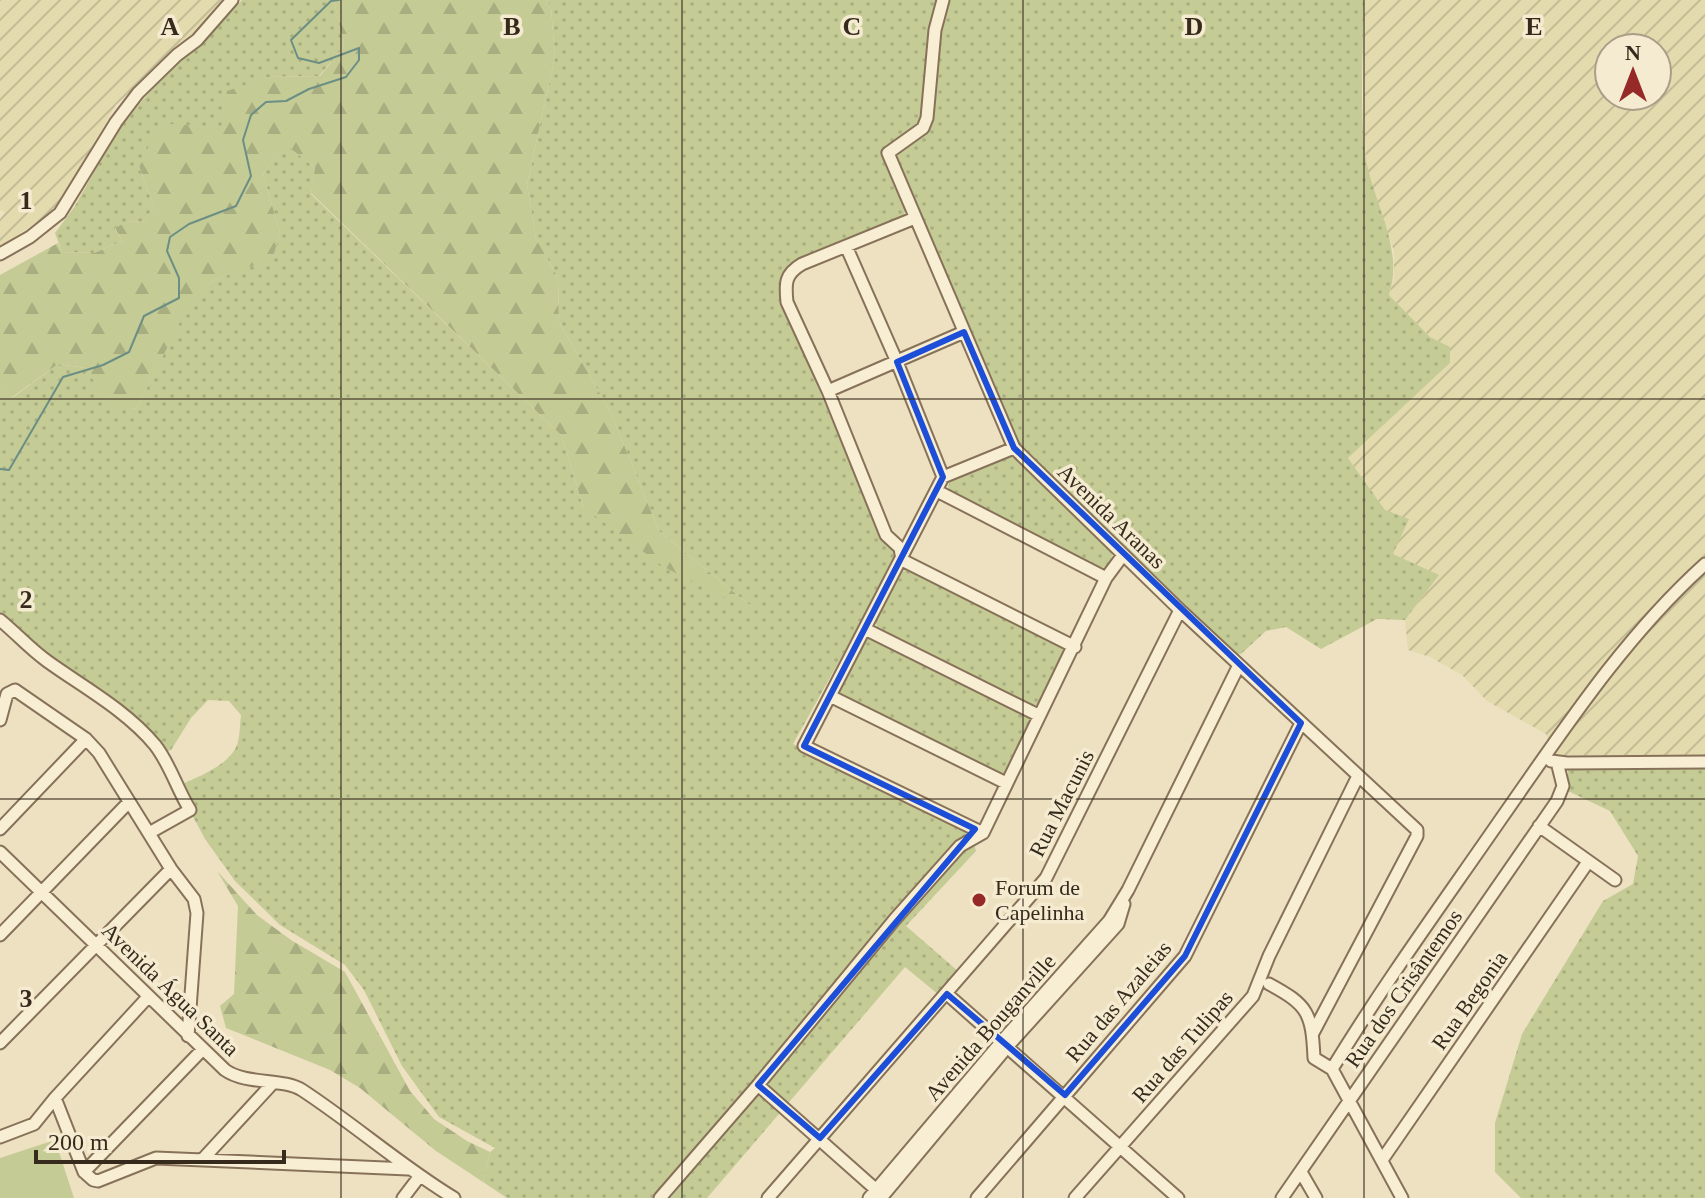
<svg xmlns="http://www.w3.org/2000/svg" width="1705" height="1198" viewBox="0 0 1705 1198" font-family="Georgia,serif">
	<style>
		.farmland { fill: url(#farmland-furrows); fill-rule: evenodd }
		.grass { fill: url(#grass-dots) }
		.forest { fill: url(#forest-firs) }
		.park { fill: #c4cb95 }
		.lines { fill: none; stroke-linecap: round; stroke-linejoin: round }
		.stream { stroke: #6b8e85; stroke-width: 2 }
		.minor-casing { stroke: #877259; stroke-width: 15 }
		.minor { stroke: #f8eed4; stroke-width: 11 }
		.marked { fill: none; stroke: #1d4ed8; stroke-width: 6; stroke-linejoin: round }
		.grid { fill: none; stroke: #362a1d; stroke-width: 2; stroke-opacity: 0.55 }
		.poi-dot { fill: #952a29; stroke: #f5ebd0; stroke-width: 3 }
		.labels { text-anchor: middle; stroke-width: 7; stroke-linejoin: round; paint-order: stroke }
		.street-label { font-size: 22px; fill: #362a1d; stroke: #f5ebd0 }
		.poi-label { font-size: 22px; fill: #362a1d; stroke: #f5ebd0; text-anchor: start }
		.grid-label { font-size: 26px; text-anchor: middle; font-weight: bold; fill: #362a1d; stroke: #f5ebd0; stroke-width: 7; stroke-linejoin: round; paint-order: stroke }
	</style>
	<defs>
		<pattern id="farmland-furrows" width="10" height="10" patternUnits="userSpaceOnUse" patternTransform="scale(2)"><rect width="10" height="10" fill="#e3dbae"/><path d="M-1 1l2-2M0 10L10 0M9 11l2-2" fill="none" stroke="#c3bc95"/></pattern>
		<pattern id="grass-dots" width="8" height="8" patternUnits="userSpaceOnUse" patternTransform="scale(2)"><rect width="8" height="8" fill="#c4cb95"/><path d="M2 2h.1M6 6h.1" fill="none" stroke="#a9ae80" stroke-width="1.8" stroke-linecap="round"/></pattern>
		<pattern id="forest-firs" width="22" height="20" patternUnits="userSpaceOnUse" patternTransform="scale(2)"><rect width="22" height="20" fill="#c4cb95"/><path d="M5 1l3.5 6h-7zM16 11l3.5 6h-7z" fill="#a9ae80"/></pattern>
	</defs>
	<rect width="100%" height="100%" fill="#ede1c1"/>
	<path class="farmland" d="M0,0H224L212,15L116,105L55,210L0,247V219L5,212L0,210Z
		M1364,0H1705V758L1554,755L1546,734L1487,701L1462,675L1430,657L1408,650L1405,620L1439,575L1392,554L1385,510L1348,458L1450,363V347L1430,337L1389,295L1394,279V251L1369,180L1364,145ZM1609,48H1657V96H1609Z"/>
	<path class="grass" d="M242,0H334L344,47L319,76L268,77L221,128L139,166L154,207L143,222L129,221L115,229L122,241L94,253L62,252L55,233L75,206L116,133L160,79L200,44Z
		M547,0H1364C1363,48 1360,96 1364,144C1367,195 1406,244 1389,295L1430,337L1450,347V363L1348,458L1385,510L1409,519L1393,554L1439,575L1405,620L1377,619L1321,649L1286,627L1266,631L1241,654H1235L1018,446L890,145L882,149L906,207L904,215L789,264L781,279L780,299L882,537L895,551L896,559L793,744L970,831L976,851L906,926L959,972L939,995L905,967L707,1198H507L483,1182L490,1152L495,1148L439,1117L402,1066L364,990L345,965L280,925L235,881L205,839L183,798L180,785C200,776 232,764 238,742C240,733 240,723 241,715L229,701L208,700L191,718L171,750L160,754L135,722L0,619V391L12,398L58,364L86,368L113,411L137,408L191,298L212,281L273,257L280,232L263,174L284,142L315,168L311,194L562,436L583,507L752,607L659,531L611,413L559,322L558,278L536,238L527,185L555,56L551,8Z
		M1007,456H1016L1110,549L1112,555L1109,567L1097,568L951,493L948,487L951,478Z
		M908,569L1063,647L1066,651L1039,704L1031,706L878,629L875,621L877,616L899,573Z
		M871,637L1030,717L1032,720L1006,772L998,775L840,695L838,689L866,638Z
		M1568,767L1705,768V1198H1521L1495,1172V1123L1522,1034L1603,901L1633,884L1638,856L1610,811L1568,791Z"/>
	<path class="forest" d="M334,0H547L551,8L555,56L527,185L536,238L558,278L559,322L611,413L659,531L752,607L751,611L664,567L583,507L562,436L311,193L315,168L284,143L263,174L280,232L273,258L212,281L192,298L137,408L113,412L86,368L58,364L11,398L0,391V275L58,243L62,252L94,253L122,241L115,228L129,221L143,222L154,207L139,166L160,123L221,128L227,91L268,77L320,76L344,47Z
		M217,871L257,915L291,940L345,972L410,1091L434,1119L467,1141L490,1152L483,1182L436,1151L360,1088L330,1070L226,1028L220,1006L234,994L238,906Z"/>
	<path class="park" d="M55,1140L74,1198H0V1158Z"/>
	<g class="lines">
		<path class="stream" d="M0,469L9,470L63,377L103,365L129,352L144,316L179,298V278L167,251L170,237L189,224L236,206L251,176L243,140L251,115L266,102L286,101L309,89L346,77L359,60V48L319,63L298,58L291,40L331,1L339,0"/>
		<defs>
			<path id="minor" d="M943,0L935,30L927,118L923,128L888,153L1014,448L1180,610L1417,830V836L1313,1033
				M915,218L802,264C785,274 785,283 787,302L828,391L886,535L900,548L902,560L1075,647
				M846,246L897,362L943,477
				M0,254L30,237L60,213L116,122L138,93L177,55L197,40L232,0
				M828,391L964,332
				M937,491L1106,578
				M0,620C16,633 30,649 47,661C83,687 126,710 155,745C170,764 177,789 190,810L149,833
				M865,629L1038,715
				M830,696L1006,783
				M0,720L7,694L15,690L86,739L99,753L171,869L194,899L197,913L188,1036
				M1551,761L1567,763L1705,762
				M1539,826L1615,880
				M0,829L86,739
				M983,833L804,746L943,477L1014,448
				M0,852L225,1070C246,1085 283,1078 302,1090C354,1124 401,1166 454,1198
				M0,935L129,802
				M1269,984C1308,1005 1312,1013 1314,1058L1332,1069L1402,1198
				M947,994L1178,1198
				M0,1043L171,869
				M1332,1069C1385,982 1445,900 1503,816C1564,729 1625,636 1705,564
				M758,1085L881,1194
				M55,1098L84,1172L93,1180L98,1181L156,1158L408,1169
				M0,1137L34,1124L55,1098L148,997
				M202,1160L272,1084
				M1382,1160L1588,862
				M84,1172L203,1049
				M1301,1172L1316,1198
				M403,1198L419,1177
				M660,1198L758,1085L895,919L960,846L983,833L1106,578L1123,555
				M768,1198L1046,878L1180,610
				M869,1198L1002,1041L1109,921L1128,890L1239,665
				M881,1198L1008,1046L1118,924L1124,904
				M977,1198L1185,956L1301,723
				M1075,1198L1253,996L1269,956L1358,776
				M1282,1198L1557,801L1563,786L1557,762"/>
		</defs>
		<use href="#minor" class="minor-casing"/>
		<use href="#minor" class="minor"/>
	</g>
	<path class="marked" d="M964,332L1014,448L1301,723L1185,956L1065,1095L947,994L820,1138L758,1085L975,829L804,746L943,477L897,362Z"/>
	<path class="grid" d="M341,0V1198M682,0V1198M1023,0V1198M1364,0V1198M0,399H1705M0,799H1705"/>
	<circle class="poi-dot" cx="979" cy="900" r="8"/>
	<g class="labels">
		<g class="street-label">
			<text transform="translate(1112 516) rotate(44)" y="8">Avenida Aranas</text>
			<text transform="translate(1061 803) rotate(-63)" y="8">Rua Macunis</text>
			<text transform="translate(1403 988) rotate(-55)" y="8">Rua dos Crisântemos</text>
			<text transform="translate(171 989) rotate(44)" y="8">Avenida Água Santa</text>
			<text transform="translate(1469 1000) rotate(-55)" y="8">Rua Begonia</text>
			<text transform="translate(1118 1001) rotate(-50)" y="8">Rua das Azaleias</text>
			<text transform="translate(990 1027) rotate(-49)" y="8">Avenida Bouganville</text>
			<text transform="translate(1182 1046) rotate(-49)" y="8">Rua das Tulipas</text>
		</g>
		<g class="poi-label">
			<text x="995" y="895">Forum de<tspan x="995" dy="25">Capelinha</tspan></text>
		</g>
	</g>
	<g class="grid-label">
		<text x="170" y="35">A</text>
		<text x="512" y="35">B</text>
		<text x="852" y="35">C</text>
		<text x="1194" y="35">D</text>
		<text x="1534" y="35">E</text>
		<text x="26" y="209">1</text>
		<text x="26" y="608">2</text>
		<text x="26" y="1007">3</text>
	</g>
	<g transform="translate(1633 72)"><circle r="38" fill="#f5ebd0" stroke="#a99e88" stroke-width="2"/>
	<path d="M0-6L14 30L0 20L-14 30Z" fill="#952a29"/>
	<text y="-12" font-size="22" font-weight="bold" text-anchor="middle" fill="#362a1d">N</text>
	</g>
	<path d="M36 1150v12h248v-12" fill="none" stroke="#362a1d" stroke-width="4"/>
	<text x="48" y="1150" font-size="24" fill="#362a1d" stroke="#f5ebd0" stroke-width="6" paint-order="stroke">200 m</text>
</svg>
